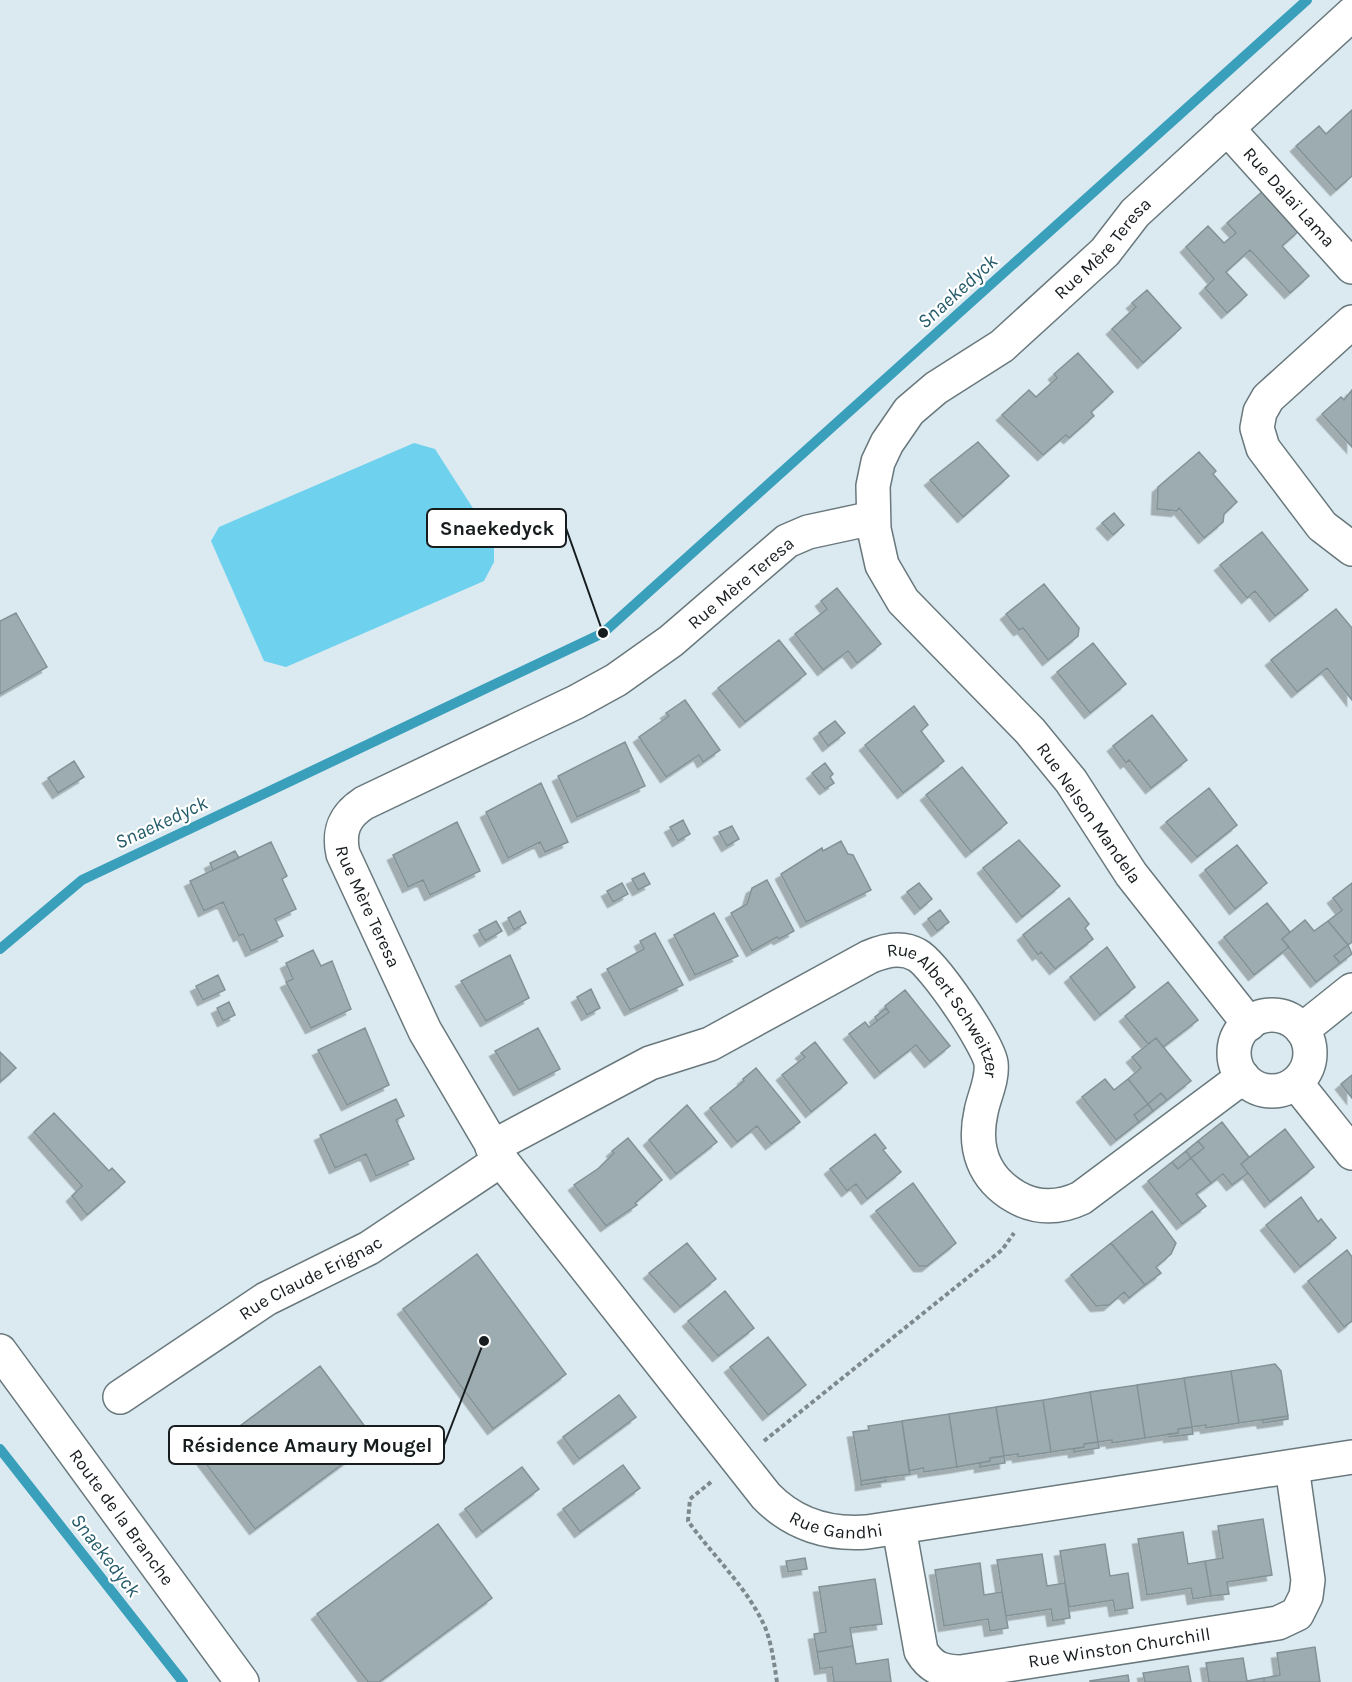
<svg xmlns="http://www.w3.org/2000/svg" width="1352" height="1682" viewBox="0 0 1352 1682" font-family="Karla,sans-serif">
	<style>
		.green { fill: #6ed1ee }
		.lines { fill: none; stroke-linecap: round; stroke-linejoin: round }
		.stream { stroke: #399fbb; stroke-width: 10 }
		.building { fill: #9dacb1; stroke: #839297; stroke-width: 1.5; filter: url(#shadow) }
		.street-casing { stroke: #69787c; stroke-width: 36 }
		.path { stroke: #7e898e; stroke-width: 4; stroke-dasharray: 4.5 3; stroke-linecap: butt }
		.street { stroke: #fff; stroke-width: 33 }
		.labels { text-anchor: middle; stroke-width: 4.5; stroke-linejoin: round; paint-order: stroke }
		.street-label { font-size: 18px; fill: #171d1f; stroke: #fff }
		.water-label { font-size: 20px; font-style: italic; fill: #245b6a; stroke: #fff }
		.leader { fill: none; stroke: #171d1f; stroke-width: 2 }
		.callout-dot { fill: #171d1f; stroke: #fff; stroke-width: 2 }
		.callout { fill: #fff; stroke: #171d1f; stroke-width: 2 }
		.callout-label { font-size: 20px; text-anchor: middle; font-weight: bold; fill: #171d1f }
	</style>
	<defs>
		<filter id="shadow"><feDropShadow dx="-5.5" dy="5.5" stdDeviation="0" flood-color="#0004"/></filter>
	</defs>
	<rect width="100%" height="100%" fill="#daeaf0"/>
	<path class="green" d="M414,443L435,449L494,541V562L484,581L286,667L264,661L211,541L219,527Z"/>
	<g class="lines">
		<path class="stream" d="M0,949L82,880L603,633L1307,0
			M0,1449L183,1682"/>
	</g>
	<path class="building" d="M1352,110V176L1336,190L1296,146L1319,126L1326,134Z
		M1264,190L1300,230L1282,246L1309,276L1290,293L1250,250L1226,272L1247,295L1227,313L1205,288L1214,279L1186,247L1208,226L1224,243L1236,233L1227,223Z
		M1147,290L1181,328L1143,363L1112,329L1136,307L1132,303Z
		M1078,353L1113,392L1091,412L1094,416L1069,438L1066,435L1043,455L1002,415L1029,390L1036,397L1057,378L1054,374Z
		M1352,390V447L1322,414L1341,397L1344,400Z
		M978,442L1009,476L963,517L930,480Z
		M1199,452L1216,471L1213,474L1237,502L1224,514L1223,522L1204,538L1179,508L1177,511L1157,509L1158,487Z
		M1114,513L1124,525L1113,535L1102,523Z
		M1262,532L1308,590L1275,616L1255,591L1247,598L1220,565Z
		M1044,584L1079,628L1078,636L1048,660L1023,628L1019,630L1006,614Z
		M837,588L881,644L857,663L848,651L823,670L795,634L827,609L821,601Z
		M1336,609L1352,628V700L1327,668L1297,692L1271,660Z
		M16,613L47,667L0,694V621Z
		M779,640L806,674L745,722L718,688Z
		M1093,643L1126,684L1090,713L1057,672Z
		M685,700L720,750L703,762L699,755L666,777L639,737L669,716L666,713Z
		M914,706L928,725L921,731L944,761L903,793L865,745Z
		M1152,715L1187,760L1151,788L1129,760L1126,763L1113,746Z
		M835,721L845,733L828,746L819,733Z
		M625,742L645,786L577,817L558,776Z
		M74,761L84,777L58,793L48,778Z
		M825,763L833,774L830,777L834,783L825,789L812,773Z
		M962,767L1007,823L971,852L926,795Z
		M541,783L568,842L545,852L540,842L508,858L486,812Z
		M1209,788L1237,825L1197,857L1166,822Z
		M683,820L690,834L678,841L670,827Z
		M457,822L480,871L430,895L423,880L408,887L393,855Z
		M732,826L739,839L727,846L719,832Z
		M1019,840L1060,886L1022,917L983,868Z
		M841,841L848,854L853,855L871,890L806,922L781,874L822,848L823,851Z
		M271,842L287,876L282,879L296,909L275,919L283,936L251,951L243,934L239,936L223,902L204,911L190,881Z
		M1237,845L1267,883L1235,909L1205,870Z
		M235,851L239,858L213,870L210,863Z
		M644,873L650,884L638,890L632,879Z
		M767,880L794,931L779,939L777,937L752,951L731,913L747,904L752,888Z
		M622,883L628,894L613,902L607,891Z
		M919,883L932,899L920,909L907,892Z
		M1352,883V942L1348,945L1328,921L1342,910L1333,898Z
		M1069,898L1089,924L1085,928L1093,939L1055,969L1041,952L1038,955L1023,935Z
		M1267,903L1290,932L1282,939L1289,947L1254,975L1224,937Z
		M940,910L949,922L937,931L928,919Z
		M520,911L526,923L514,930L508,918Z
		M714,913L738,956L695,975L674,935Z
		M1305,920L1314,931L1328,921L1348,945L1334,956L1340,963L1316,982L1282,939Z
		M496,921L502,931L485,941L479,930Z
		M655,933L683,985L630,1010L607,969L644,949L640,941Z
		M1348,945L1352,954L1340,963L1334,956Z
		M1107,947L1135,987L1100,1015L1070,977Z
		M313,950L321,966L332,961L351,1009L311,1028L286,982L293,979L286,963Z
		M510,955L529,998L486,1021L461,981Z
		M218,975L225,990L203,1000L196,986Z
		M1168,982L1198,1020L1163,1047L1156,1038L1148,1044L1125,1016Z
		M591,989L600,1008L587,1015L577,997Z
		M905,990L950,1046L930,1062L916,1045L880,1073L849,1034L865,1022L869,1027L889,1012L885,1006Z
		M229,1002L235,1015L223,1021L217,1008Z
		M886,1008L889,1012L877,1021L875,1017Z
		M365,1028L389,1085L347,1105L318,1050Z
		M538,1028L560,1069L519,1090L495,1051Z
		M1156,1038L1191,1081L1167,1100L1161,1093L1148,1104L1128,1079L1141,1068L1132,1057Z
		M815,1042L847,1083L811,1112L782,1075L805,1057L801,1053Z
		M0,1052L16,1068L0,1082Z
		M756,1068L800,1122L771,1144L757,1126L737,1142L710,1108L744,1081L743,1079Z
		M1352,1075V1098L1341,1084Z
		M1105,1079L1114,1090L1128,1079L1148,1104L1134,1115L1139,1122L1116,1140L1082,1097Z
		M1161,1093L1167,1100L1153,1111L1148,1104Z
		M396,1099L404,1116L396,1120L414,1159L376,1176L366,1154L335,1168L320,1135Z
		M1148,1104L1153,1111L1139,1122L1134,1115Z
		M687,1105L717,1142L676,1174L649,1140Z
		M54,1113L109,1171L112,1168L125,1182L87,1215L72,1196L82,1186L34,1132Z
		M1222,1122L1249,1157L1241,1164L1248,1173L1232,1185L1223,1174L1211,1183L1191,1158L1204,1148L1198,1141Z
		M1285,1129L1314,1167L1270,1202L1241,1164Z
		M875,1134L886,1148L883,1150L901,1172L867,1199L856,1184L847,1191L830,1169Z
		M628,1138L662,1180L635,1203L637,1205L606,1226L574,1185L599,1168L614,1153L612,1151Z
		M1198,1141L1204,1148L1191,1158L1186,1151Z
		M1186,1151L1191,1158L1178,1169L1172,1162Z
		M1191,1158L1211,1183L1196,1194L1206,1206L1182,1224L1148,1181L1172,1162L1178,1169Z
		M913,1183L956,1243L927,1266H919L876,1211Z
		M1301,1197L1318,1222L1321,1219L1336,1238L1300,1267L1266,1225Z
		M1152,1211L1176,1243L1171,1254L1156,1267L1161,1273L1145,1285L1111,1243Z
		M687,1243L716,1279L680,1307L649,1273Z
		M1111,1243L1145,1285L1129,1298L1124,1292L1109,1305L1096,1306L1071,1275Z
		M1347,1250L1352,1257V1321L1344,1327L1308,1281Z
		M477,1254L566,1374L493,1429L403,1309Z
		M725,1291L754,1328L718,1356L688,1321Z
		M768,1337L806,1385L768,1415L730,1367Z
		M1275,1364L1281,1371L1288,1416L1239,1423L1231,1371Z
		M320,1366L375,1440L255,1529L200,1456Z
		M1231,1371L1239,1423L1206,1428V1425L1192,1427L1184,1378Z
		M1184,1378L1192,1427L1178,1429V1433L1145,1438L1137,1385Z
		M1137,1385L1145,1438L1112,1443V1440L1098,1442L1090,1392Z
		M1090,1392L1098,1442L1084,1444V1447L1051,1452L1043,1400Z
		M619,1395L636,1417L579,1459L563,1437Z
		M1043,1400L1051,1452L1018,1457V1454L1004,1456L996,1407Z
		M996,1407L1004,1456L990,1458V1461L957,1467L949,1414Z
		M949,1414L957,1467L924,1472L923,1468L909,1471L902,1421Z
		M1288,1416V1419L1263,1423L1262,1420Z
		M902,1421L910,1474L861,1481L853,1432L869,1430L868,1426Z
		M1192,1427L1193,1434L1169,1437L1168,1434L1178,1433V1429Z
		M1098,1442L1099,1448L1074,1452V1449L1084,1447V1444Z
		M1004,1456L1005,1463L980,1467V1463L990,1461V1458Z
		M623,1465L640,1488L580,1532L563,1509Z
		M522,1467L539,1489L482,1532L465,1509Z
		M886,1477V1481L861,1485V1481Z
		M1263,1519L1272,1575L1227,1582L1229,1594L1211,1596L1205,1561L1223,1558L1218,1526Z
		M438,1524L492,1598L379,1682H368L317,1614Z
		M1183,1532L1188,1564L1205,1561L1211,1596L1193,1599L1191,1588L1147,1595L1138,1539Z
		M1105,1544L1110,1576L1128,1573L1133,1608L1115,1611L1113,1600L1069,1607L1060,1551Z
		M1042,1554L1047,1586L1065,1583L1070,1618L1053,1621L1051,1609L1006,1616L997,1560Z
		M805,1558L807,1569L788,1572L786,1561Z
		M980,1563L984,1595L1002,1592L1008,1628L990,1631L988,1619L944,1626L935,1570Z
		M875,1579L882,1624L850,1628L853,1646L817,1652L814,1634L826,1632L819,1587Z
		M853,1646L856,1664L888,1659L891,1682H834L832,1667L820,1669L817,1652Z
		M1315,1647L1320,1682H1264V1678L1280,1675L1277,1653Z
		M1243,1658L1247,1681L1264,1678V1682H1209L1206,1663Z
		M1188,1666L1191,1682H1145L1143,1673Z
		M1128,1675L1129,1682H1090V1681Z"/>
	<g class="lines">
		<defs>
			<g id="street">
				<path id="s1" d="M1227,128L1352,267"/>
				<path d="M1352,322L1268,398L1260,412L1257,428L1263,448L1322,526L1352,549"/>
				<path id="s2" d="M873,518L808,532L787,541L671,641L616,680L576,702L364,803C344,816 338,831 343,854L425,1031L501,1160L766,1496C793,1524 829,1535 867,1532L1352,1457"/>
				<circle cx="1272" cy="1053" r="38"/>
				<path id="s3" d="M1249,1024L1131,874L1071,781L1030,731L903,601L882,565L874,529L873,486L878,462L887,443L909,411L936,388L1002,346L1105,252L1135,213L1352,14"/>
				<path d="M1302,1030L1352,990"/>
				<path d="M1296,1083L1352,1153"/>
				<path id="s4" d="M492,1147L650,1063L710,1044L869,957C885,950 902,946 917,955C934,964 988,1044 991,1063C993,1080 984,1096 981,1112C973,1148 983,1178 1016,1197C1037,1209 1060,1208 1081,1198L1243,1077"/>
				<path id="s5" d="M0,1351L242,1682"/>
				<path id="s6" d="M120,1397L266,1299L369,1248L501,1160"/>
				<path id="s7" d="M899,1528L921,1651C931,1668 943,1672 961,1672L1278,1623L1297,1614L1306,1596L1308,1580L1292,1467"/>
			</g>
		</defs>
		<use href="#street" class="street-casing"/>
		<path class="path" d="M764,1441L1002,1250L1014,1233
			M711,1482L690,1499L688,1521C713,1556 747,1587 765,1627C772,1645 774,1663 777,1682"/>
		<use href="#street" class="street"/>
	</g>
	<g class="labels">
		<g class="street-label">
			<text dy="6" stroke="none"><textPath href="#s1" startOffset="93">Rue Dalaï Lama</textPath></text>
			<text dy="6" stroke="none"><textPath href="#s3" startOffset="1008">Rue Mère Teresa</textPath></text>
			<text transform="translate(741 583) rotate(-40)" y="6">Rue Mère Teresa</text>
			<text transform="translate(1089 813) rotate(55)" y="6">Rue Nelson Mandela</text>
			<text dy="6" stroke="none"><textPath href="#s2" startOffset="708">Rue Mère Teresa</textPath></text>
			<text dy="6" stroke="none"><textPath href="#s4" startOffset="531">Rue Albert Schweitzer</textPath></text>
			<text dy="6" stroke="none"><textPath href="#s6" startOffset="225">Rue Claude Erignac</textPath></text>
			<text dy="6" stroke="none"><textPath href="#s5" startOffset="206">Route de la Branche</textPath></text>
			<text dy="6" stroke="none"><textPath href="#s2" startOffset="1502">Rue Gandhi</textPath></text>
			<text dy="6" stroke="none"><textPath href="#s7" startOffset="333">Rue Winston Churchill</textPath></text>
		</g>
		<g class="water-label">
			<text transform="translate(957 291) rotate(-42)" y="7">Snaekedyck</text>
			<text transform="translate(161 822) rotate(-25)" y="7">Snaekedyck</text>
			<text transform="translate(106 1555) rotate(52)" y="7">Snaekedyck</text>
		</g>
	</g>
	<path class="leader" d="M603 633L566 528M484 1341L444 1445"/>
	<g class="callout-dot">
		<circle cx="603" cy="633" r="6"/>
		<circle cx="484" cy="1341" r="6"/>
	</g>
	<g class="callout">
		<rect x="427" y="509" width="139" height="38" rx="6"/>
		<rect x="169" y="1426" width="275" height="38" rx="6"/>
	</g>
	<g class="callout-label">
		<text x="497" y="535">Snaekedyck</text>
		<text x="307" y="1452">Résidence Amaury Mougel</text>
	</g>
</svg>
